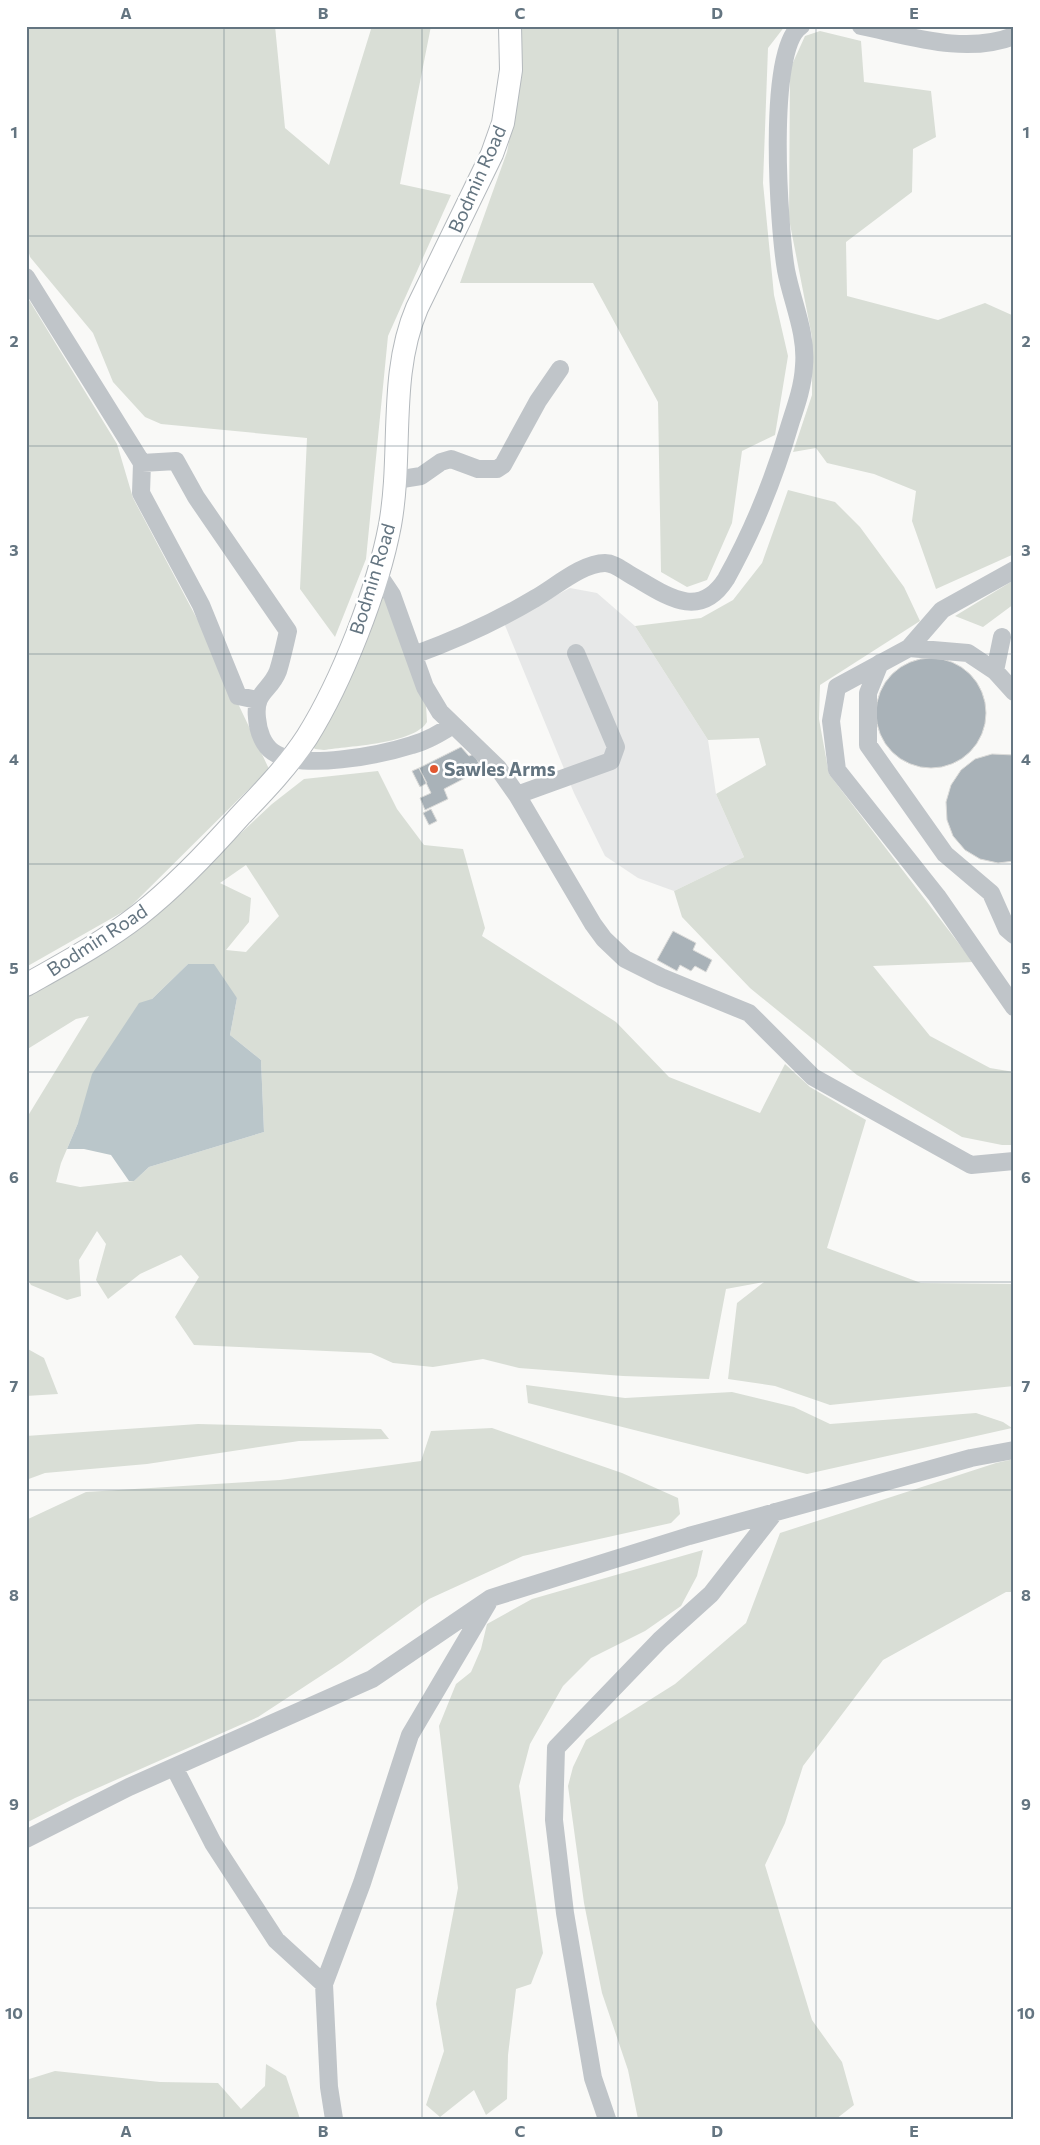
<svg xmlns="http://www.w3.org/2000/svg" width="1040" height="2145" viewBox="0 0 1040 2145" font-family="Commissioner,sans-serif">
	<style>
		.built { fill: #e7e8e8 }
		.green { fill: #d9ded6; fill-rule: evenodd }
		.water { fill: #bac6ca }
		.building { fill: #a9b2b8; stroke: #dbdbd9 }
		.lines { fill: none; stroke-linecap: round; stroke-linejoin: round }
		.major-casing { stroke: #b4b9bd; stroke-width: 24 }
		.path { stroke: #babec1; stroke-width: 3; stroke-dasharray: 2.5 2.5; stroke-linecap: butt }
		.minor { stroke: #c0c5c9; stroke-width: 18 }
		.major { stroke: #fff; stroke-width: 22 }
		.grid { fill: none; stroke: #647581; stroke-width: 1; stroke-opacity: 0.55 }
		.poi-dot { fill: #e1562f; stroke: #fff; stroke-width: 2 }
		.labels { text-anchor: middle; stroke-width: 5; stroke-linejoin: round; paint-order: stroke }
		.street-label { font-size: 19px; fill: #647581; stroke: #fff }
		.poi-label { font-size: 19px; font-weight: bold; fill: #647581; stroke: #fff; text-anchor: start }
		.neatline { fill: none; stroke: #647581; stroke-width: 2 }
		.grid-label { font-size: 16px; text-anchor: middle; font-weight: bold; fill: #647581 }
	</style>
	<rect width="100%" height="100%" fill="#f9f9f7"/>
	<path class="built" d="M570,588L597,593L635,626L708,740L716,794L744,857L674,891L638,878L605,856L574,793L504,623Z"/>
	<path class="green" d="M26,26H275L285,128L329,165L372,26H431L400,184L451,195L388,336L366,559L335,637L300,589L307,438L161,424L145,417L113,382L93,333L30,257L26,242Z
		M522,26H785L768,48L763,183L774,295L788,356L775,435L742,451L732,523L707,580L687,587L661,572L658,402L593,283H460L507,152L522,75Z
		M820,31L861,41L864,82L931,91L936,137L913,149L912,192L846,242L847,296L938,320L985,303L1014,316V554L936,589L912,521L916,491L874,474L827,463L816,448L793,452L812,395V337L789,219L790,69L805,36Z
		M26,295L117,444L133,498L204,632L269,769L128,909L26,967Z
		M788,490L835,502L860,527L904,587L920,621L820,685L819,719L829,774L973,962L873,966L930,1036L990,1068L1014,1072V1145H1002L962,1137L857,1075L750,988L682,917L674,891L744,857L716,794L766,765L759,738L708,740L635,626L701,618L733,600L762,563Z
		M1014,580V604L983,627L955,616Z
		M387,586L425,687L427,722C414,744 349,746 324,750L315,749L313,747Z
		M378,771L397,809L424,845L463,849L485,928L482,936L616,1022L669,1077L760,1113L785,1064L810,1087L866,1120L827,1248L921,1283L1014,1284V1386L830,1405L775,1386L728,1379L737,1303L764,1282L726,1289L709,1379L623,1376L519,1368L483,1359L433,1367L393,1363L371,1353L194,1345L175,1317L199,1277L181,1255L140,1274L108,1299L96,1280L106,1244L97,1231L79,1260L81,1296L67,1300L31,1285L26,1277V1119L89,1016L76,1019L26,1050V995L198,873L272,804L304,779ZM246,865L279,916L246,952L226,950L249,922L251,898L220,883ZM188,964L237,998L230,1035L261,1060L264,1132L149,1167L134,1181L80,1187L56,1182L61,1163L78,1123L152,999Z
		M26,1348L44,1358L58,1394L26,1396Z
		M526,1385L625,1398L732,1392L794,1407L830,1424L976,1413L1003,1422L1012,1428L807,1474L528,1403Z
		M198,1424L381,1429L389,1439L299,1441L147,1464L45,1473L26,1480V1436Z
		M492,1428L622,1473L678,1498L680,1514L671,1523L523,1556L429,1599L342,1662L258,1717L75,1798L26,1823V1520L86,1492L280,1480L421,1461L431,1431Z
		M1014,1459V1592H1006L883,1660L803,1766L785,1823L765,1865L812,2020L842,2062L854,2105L836,2119H638L628,2070L602,1993L584,1903L568,1786L573,1767L586,1740L675,1684L746,1623L780,1533L996,1463Z
		M703,1550L697,1576L681,1606L645,1631L591,1658L563,1686L530,1744L519,1786L543,1953L531,1984L516,1989L508,2055L507,2099L486,2115L474,2090L440,2117L426,2105L444,2051L436,2004L458,1888L439,1726L456,1684L471,1672L481,1649L487,1624L532,1599Z
		M266,2064L286,2076L300,2119H26V2080L55,2071L160,2082L218,2083L241,2109L265,2086Z"/>
	<path class="water" d="M188,964H214L237,998L230,1035L261,1060L264,1132L149,1167L134,1181H129L111,1155L84,1149H67L78,1123L92,1074L139,1003L152,999Z"/>
	<path class="building" d="M1014,638V666L1012,645Z
		M876 713a55 55 0 1 1 110 0a55 55 0 1 1-110 0Z
		M461,747L469,756L474,754L482,769L444,789L448,799L425,810L420,798L431,793L419,768Z
		M992,754L1014,755V861L998,863L980,859L965,850L953,836L947,820L946,802L951,785L961,770L975,759Z
		M419,768L427,783L420,787L412,771Z
		M431,809L437,821L429,825L423,813Z
		M673,931L696,943L693,950L712,960L706,972L695,966L691,971L680,965L677,971L657,960Z"/>
	<g class="lines">
		<defs>
			<path id="major" d="M26,985C65,963 104,942 139,915C176,886 209,851 240,816C264,791 288,766 307,737C342,681 378,589 390,525C403,453 388,376 417,308L492,154L503,123L511,70L510,26"/>
		</defs>
		<use href="#major" class="major-casing"/>
		<path class="path" d="M26,703V710"/>
		<path class="minor" d="M861,26C910,36 965,55 1014,36
			M26,277L142,463L141,493L201,605L238,696L257,700
			M142,463L176,461L196,497L288,631C285,644 282,658 278,671C270,692 254,691 257,718C258,731 263,745 273,752C301,771 381,755 412,745C427,741 440,733 453,725
			M396,480L421,476L441,462L451,459L478,469H497L503,465L538,401L560,369
			M1014,570L942,610L909,648L837,687L831,721L837,770L937,896L1014,1007
			M378,574L392,595L425,687L440,712L498,768L517,795L593,924L604,939L625,959L661,977L749,1013L813,1077L971,1165L1014,1161
			M909,648L968,653L995,671L1014,692
			M414,655C455,640 497,621 534,599C554,588 582,563 605,563C614,563 622,570 629,574C663,593 698,623 726,579C754,529 775,476 791,421C797,403 803,385 804,366C807,333 792,302 786,270C779,229 766,48 801,26
			M880,663L868,693V745L945,854L991,893L1007,929L1014,935
			M995,671L1002,637
			M517,795L611,761L616,747L576,653
			M174,1767L213,1843L276,1940L324,1984
			M26,1839L129,1787L372,1679L491,1598L689,1536L971,1458L1014,1450
			M334,2119L329,2087L324,1984L362,1883L410,1735L488,1603
			M607,2119L593,2078L565,1913L554,1820L556,1748L660,1640L711,1594L775,1512"/>
		<use href="#major" class="major"/>
	</g>
	<path class="grid" d="M224,26V2119M422,26V2119M618,26V2119M816,26V2119M26,236H1014M26,446H1014M26,654H1014M26,864H1014M26,1072H1014M26,1282H1014M26,1490H1014M26,1700H1014M26,1908H1014"/>
	<circle class="poi-dot" cx="434" cy="769" r="5"/>
	<g class="labels">
		<g class="street-label">
			<text transform="translate(477 179) rotate(-66)" y="7">Bodmin Road</text>
			<text transform="translate(372 579) rotate(-73)" y="7">Bodmin Road</text>
			<text transform="translate(97 940) rotate(-33)" y="7">Bodmin Road</text>
		</g>
		<g class="poi-label">
			<text x="444" y="776">Sawles Arms</text>
		</g>
	</g>
	<rect width="1040" height="2145" fill="none" stroke="#ffffff" stroke-width="55"/>
	<rect x="28" y="28" width="984" height="2090" class="neatline"/>
	<g class="grid-label">
		<text x="126" y="19">A</text>
		<text x="323" y="19">B</text>
		<text x="520" y="19">C</text>
		<text x="717" y="19">D</text>
		<text x="914" y="19">E</text>
		<text x="14" y="138">1</text>
		<text x="1026" y="138">1</text>
		<text x="14" y="347">2</text>
		<text x="1026" y="347">2</text>
		<text x="14" y="556">3</text>
		<text x="1026" y="556">3</text>
		<text x="14" y="765">4</text>
		<text x="1026" y="765">4</text>
		<text x="14" y="974">5</text>
		<text x="1026" y="974">5</text>
		<text x="14" y="1183">6</text>
		<text x="1026" y="1183">6</text>
		<text x="14" y="1392">7</text>
		<text x="1026" y="1392">7</text>
		<text x="14" y="1601">8</text>
		<text x="1026" y="1601">8</text>
		<text x="14" y="1810">9</text>
		<text x="1026" y="1810">9</text>
		<text x="14" y="2019">10</text>
		<text x="1026" y="2019">10</text>
		<text x="126" y="2137">A</text>
		<text x="323" y="2137">B</text>
		<text x="520" y="2137">C</text>
		<text x="717" y="2137">D</text>
		<text x="914" y="2137">E</text>
	</g>
</svg>
